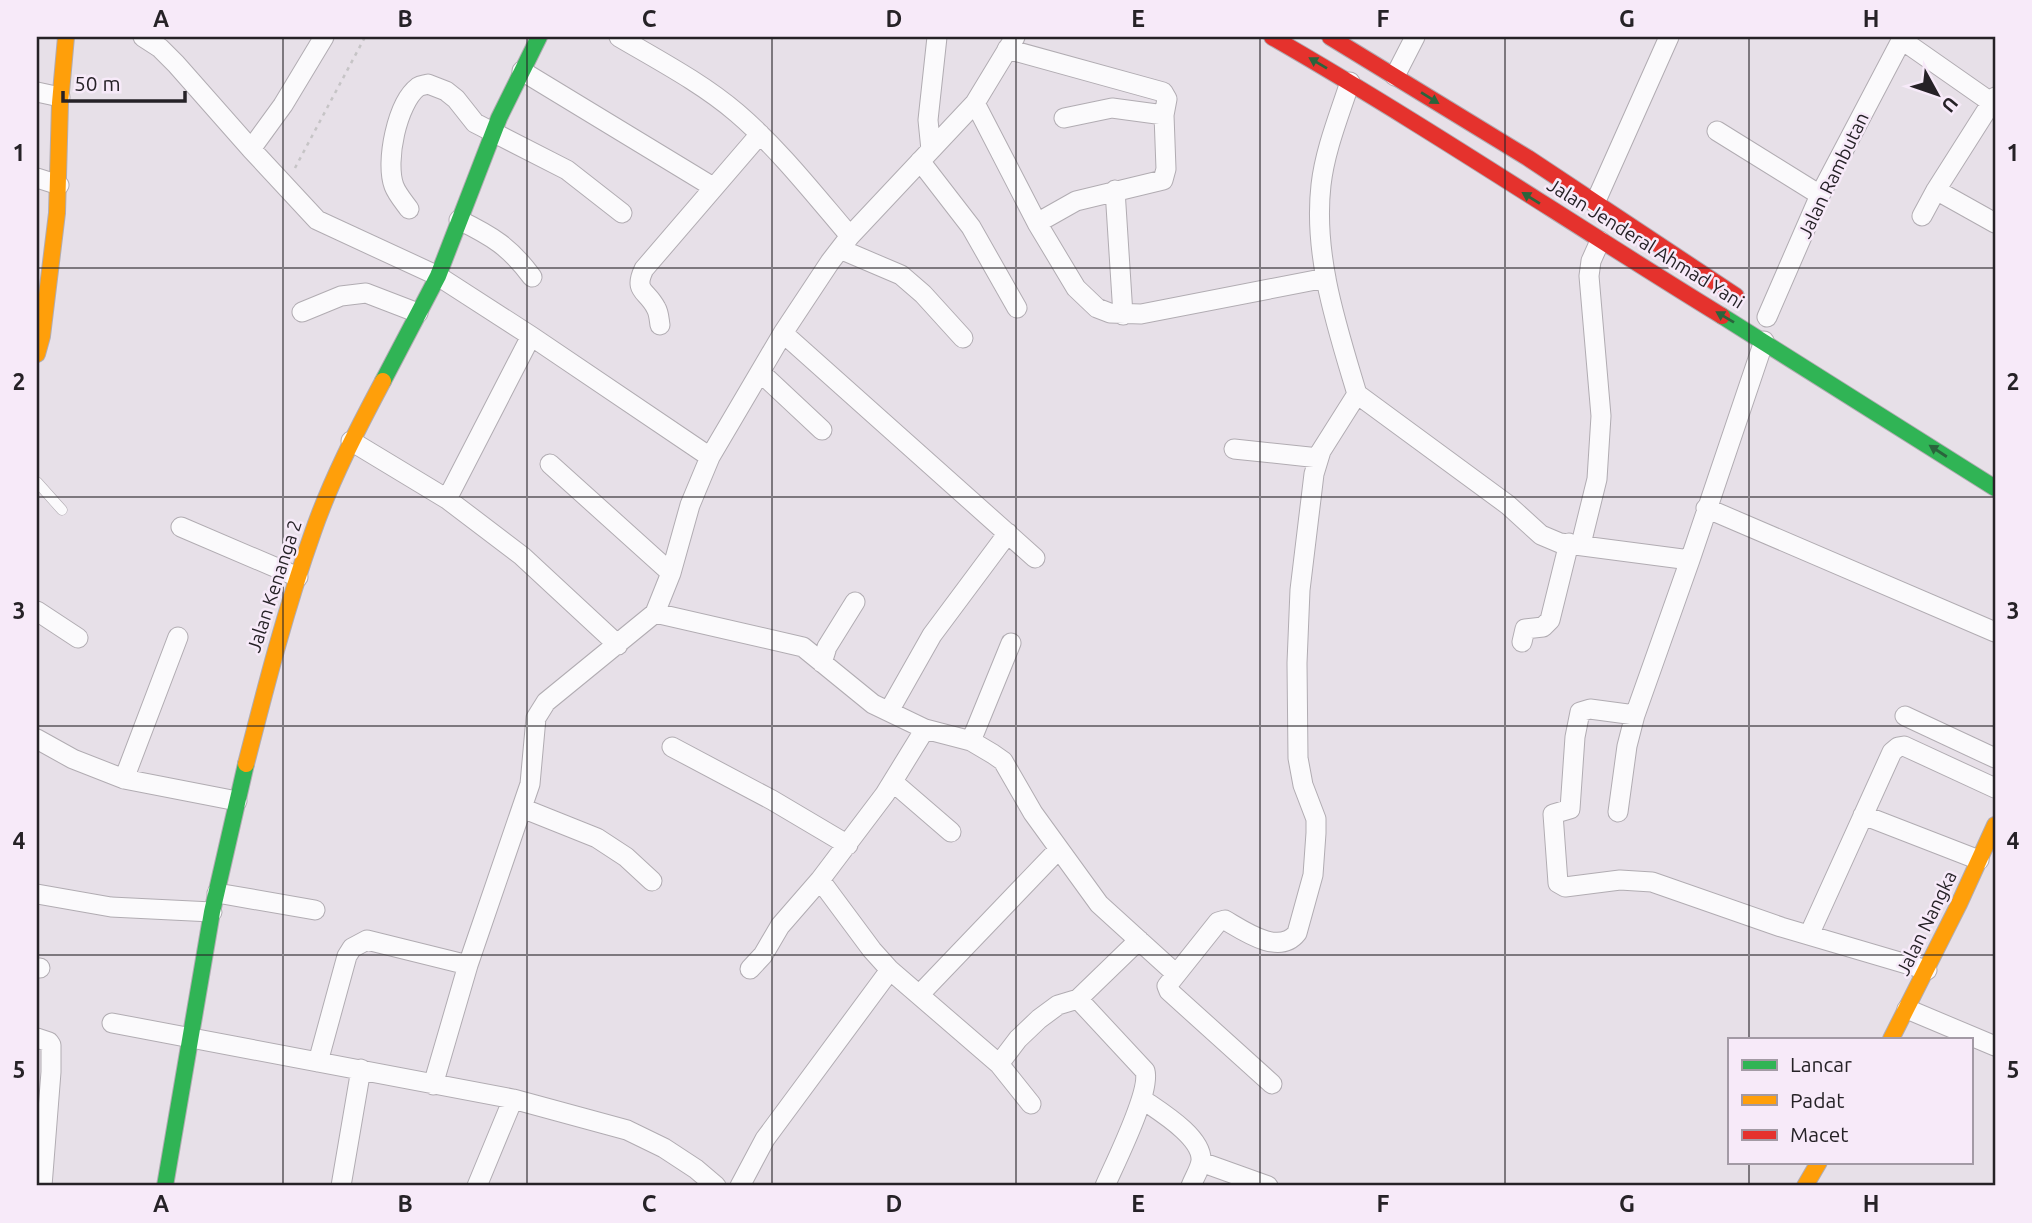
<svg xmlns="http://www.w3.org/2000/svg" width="2032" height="1223" viewBox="0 0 2032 1223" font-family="Ubuntu,sans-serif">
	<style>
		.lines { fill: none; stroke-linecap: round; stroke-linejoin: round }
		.lane-casing { stroke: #b1acb2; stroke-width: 11 }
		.street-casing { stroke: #b1acb2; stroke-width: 21 }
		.fast-casing { stroke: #b1acb2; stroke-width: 18 }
		.slow-casing { stroke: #b1acb2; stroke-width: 18 }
		.jam-casing { stroke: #b1acb2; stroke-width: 18 }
		.path { stroke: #c6c4c6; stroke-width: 2.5; stroke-dasharray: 3.5 5; stroke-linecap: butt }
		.lane { stroke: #fbfafc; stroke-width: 10 }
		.street { stroke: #fbfafc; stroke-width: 19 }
		.fast { stroke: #30b455; stroke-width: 16 }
		.slow { stroke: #ff9f0a; stroke-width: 16 }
		.jam { stroke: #e5322d; stroke-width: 16 }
		.oneway { fill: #2a643c }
		.grid { fill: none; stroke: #262227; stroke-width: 2; stroke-opacity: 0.55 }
		.labels { text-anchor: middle; stroke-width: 5; stroke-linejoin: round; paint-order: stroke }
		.street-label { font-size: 19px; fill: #262227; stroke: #f7eaf9 }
		.neatline { fill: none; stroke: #262227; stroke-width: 2.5 }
		.grid-label { font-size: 23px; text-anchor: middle; font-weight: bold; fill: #262227 }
	</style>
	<rect width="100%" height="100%" fill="#e7e0e8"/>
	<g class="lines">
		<defs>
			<path id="lane" d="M37,482L62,510"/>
			<path id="street" d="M143,37L160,48L176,64L251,149L317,220L438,276L531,336L710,457
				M619,37C658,60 702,83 737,113C779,149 814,194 850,236
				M1902,40L1995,105
				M1007,49L1163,92L1167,99L1164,115L1166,169L1163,180L1076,201L1037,223
				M522,71L713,187
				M1395,76L1415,37
				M37,92L60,97
				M975,103L1037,223L1076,288L1097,308L1110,313L1141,314L1326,278
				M1064,118L1112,108L1164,115
				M1717,131L1820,195
				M251,149L283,105L324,37
				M931,150L928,120L937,37
				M920,161L971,227L1017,308
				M37,178L59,185
				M1115,190L1123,315
				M1936,190L1995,223
				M1595,203L1669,37
				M409,209C404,202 397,194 394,186C385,162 397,103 418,87C421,85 425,85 428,84L446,91L456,99L475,123L567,170L622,213
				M1922,216L1936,190L1995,97
				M459,220C492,236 510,247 532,277
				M840,249L901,275L923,294L963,338
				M302,312L341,296L366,293L418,313
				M1767,317L1820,195L1903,37
				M660,325C659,319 659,313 656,308C647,290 633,292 644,269L760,134
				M783,333L1035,558
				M1764,341L1690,560L1635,715L1590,709L1580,712L1575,737L1570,809L1553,814L1558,883L1565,887L1620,880L1652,882L1781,927L1927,970
				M760,372L822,430
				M1357,394L1508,505L1541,535L1560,543L1690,560
				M351,441L447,499L522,556L618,645
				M1234,449L1319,458
				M550,464L671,573
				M447,499L531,336
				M1706,508L1995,632
				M181,527L298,577
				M1581,544L1597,479L1601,416L1589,276L1591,261L1600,241
				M37,611L78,638
				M655,613L803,647L873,704L925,729L971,741L993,754L1003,761L1033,813L1099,904L1175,973
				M1522,642L1525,629L1543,627L1550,620L1569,543
				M822,663L827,647L855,602
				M889,711L932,635L1008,533
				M1905,716L1995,758
				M37,739L73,759L124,779L237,801
				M971,741L1011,643
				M672,747L772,800L848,845
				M124,779L178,637
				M893,782L951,832
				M522,808L597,838L626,857L652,881
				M1618,812L1627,746L1635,715
				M1863,815L1979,860
				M820,880L872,950L890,970L999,1064L1018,1039L1039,1019L1058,1005L1078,999L1139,940
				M217,893L315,910
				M37,894L111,907L212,912
				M1809,935L1892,752L1898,747L1904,746L1995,788
				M37,968H40
				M750,969L763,955L780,926L820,880L885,794L925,729
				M920,994L1058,850
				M1078,999L1145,1071C1151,1092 1115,1163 1105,1186
				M1907,1009L1995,1046
				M112,1023L513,1099L627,1130L664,1148L696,1169L716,1186
				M37,1038L49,1042L51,1045V1072L42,1186
				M318,1062L347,956L352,948L367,940L468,965
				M999,1064L1031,1104
				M1272,1084L1169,991L1167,986L1218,922L1225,920C1244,931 1279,956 1297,933L1313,875L1316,833V819L1303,785L1298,758L1297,663L1300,590L1314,474L1321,451L1357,394C1337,327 1313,256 1321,185C1325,150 1339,116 1350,82
				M433,1085L468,965L530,784L536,718L546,702L655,613L671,573L690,505L710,457L783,333L830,262L850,236L975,103L1015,37
				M1142,1099C1159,1111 1203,1137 1201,1161C1200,1169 1194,1178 1191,1186
				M1201,1162L1268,1186
				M341,1186L361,1069
				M477,1186L513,1099
				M740,1186L765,1139L890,970"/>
			<path id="fast" d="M1722,316L1995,488
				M383,381L438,276L499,118L539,37
				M165,1186L212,912L246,764"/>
			<path id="slow" d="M37,354L42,336L57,213L60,103L66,37
				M246,764C266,686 286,608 313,532C331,480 357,430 383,381
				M1891,1039L1959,904L1995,825
				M1805,1186L1819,1162"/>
			<path id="jam" d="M1272,37C1425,125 1572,224 1722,316
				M1330,37L1528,158L1736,296"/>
		</defs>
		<use href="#lane" class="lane-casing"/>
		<use href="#street" class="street-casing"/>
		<use href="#fast" class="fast-casing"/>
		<use href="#slow" class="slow-casing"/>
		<use href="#jam" class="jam-casing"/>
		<path class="path" d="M295,168L365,37"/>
		<use href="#lane" class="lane"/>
		<use href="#street" class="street"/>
		<use href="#fast" class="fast"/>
		<use href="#slow" class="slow"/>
		<use href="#jam" class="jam"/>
	</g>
	<defs><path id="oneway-solid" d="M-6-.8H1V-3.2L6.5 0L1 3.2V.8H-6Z" transform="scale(1.75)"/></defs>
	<g class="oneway">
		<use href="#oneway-solid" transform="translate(1318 63) rotate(-149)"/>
		<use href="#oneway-solid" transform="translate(1430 98) rotate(32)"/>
		<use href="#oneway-solid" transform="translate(1531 198) rotate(-148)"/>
		<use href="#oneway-solid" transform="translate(1725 317) rotate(-149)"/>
		<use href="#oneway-solid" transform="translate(1938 451) rotate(-147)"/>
	</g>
	<path class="grid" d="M283,37V1186M527,37V1186M772,37V1186M1016,37V1186M1260,37V1186M1505,37V1186M1749,37V1039M37,268H1995M37,497H1995M37,726H1995M37,955H1995M1749,1162V1186"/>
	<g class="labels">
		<g class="street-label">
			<text transform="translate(1833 175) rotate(-64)" y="7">Jalan Rambutan</text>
			<text transform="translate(1646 243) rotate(32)" y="7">Jalan Jenderal Ahmad Yani</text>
			<text transform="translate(274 586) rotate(-72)" y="7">Jalan Kenanga 2</text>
			<text transform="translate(1926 923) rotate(-64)" y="7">Jalan Nangka</text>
		</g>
	</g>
	<rect width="2032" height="1223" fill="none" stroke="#f7eaf9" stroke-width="77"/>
	<rect x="1728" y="1038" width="245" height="126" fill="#f7eaf9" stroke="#a39aa5" stroke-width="2"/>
	<rect x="1742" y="1060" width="35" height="10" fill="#30b455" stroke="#a39aa5" stroke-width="2"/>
	<text x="1790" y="1072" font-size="21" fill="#262227">Lancar</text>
	<rect x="1742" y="1095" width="35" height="10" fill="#ff9f0a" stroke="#a39aa5" stroke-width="2"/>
	<text x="1790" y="1108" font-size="21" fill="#262227">Padat</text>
	<rect x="1742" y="1130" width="35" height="10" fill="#e5322d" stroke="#a39aa5" stroke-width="2"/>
	<text x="1790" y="1142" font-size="21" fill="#262227">Macet</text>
	<g transform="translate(1937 94) rotate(130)" stroke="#f7eaf9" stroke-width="5" paint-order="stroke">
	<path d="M0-5L12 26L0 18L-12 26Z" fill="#262227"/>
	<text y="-10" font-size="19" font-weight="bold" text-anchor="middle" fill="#262227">U</text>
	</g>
	<path d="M63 91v10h122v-10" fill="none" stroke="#262227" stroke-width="3.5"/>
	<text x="74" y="91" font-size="21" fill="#262227" stroke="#f7eaf9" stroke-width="5" paint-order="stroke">50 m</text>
	<rect x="38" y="38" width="1956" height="1146" class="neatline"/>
	<g class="grid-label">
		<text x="161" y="27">A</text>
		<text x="405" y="27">B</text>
		<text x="649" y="27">C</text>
		<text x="894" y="27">D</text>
		<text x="1138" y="27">E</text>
		<text x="1383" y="27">F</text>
		<text x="1627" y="27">G</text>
		<text x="1871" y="27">H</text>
		<text x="19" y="161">1</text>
		<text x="2013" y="161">1</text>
		<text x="19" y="390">2</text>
		<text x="2013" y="390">2</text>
		<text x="19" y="619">3</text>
		<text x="2013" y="619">3</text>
		<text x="19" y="849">4</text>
		<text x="2013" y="849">4</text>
		<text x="19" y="1078">5</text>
		<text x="2013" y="1078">5</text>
		<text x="161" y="1212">A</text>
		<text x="405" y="1212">B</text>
		<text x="649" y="1212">C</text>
		<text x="894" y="1212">D</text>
		<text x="1138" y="1212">E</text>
		<text x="1383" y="1212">F</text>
		<text x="1627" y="1212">G</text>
		<text x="1871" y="1212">H</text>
	</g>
</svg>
